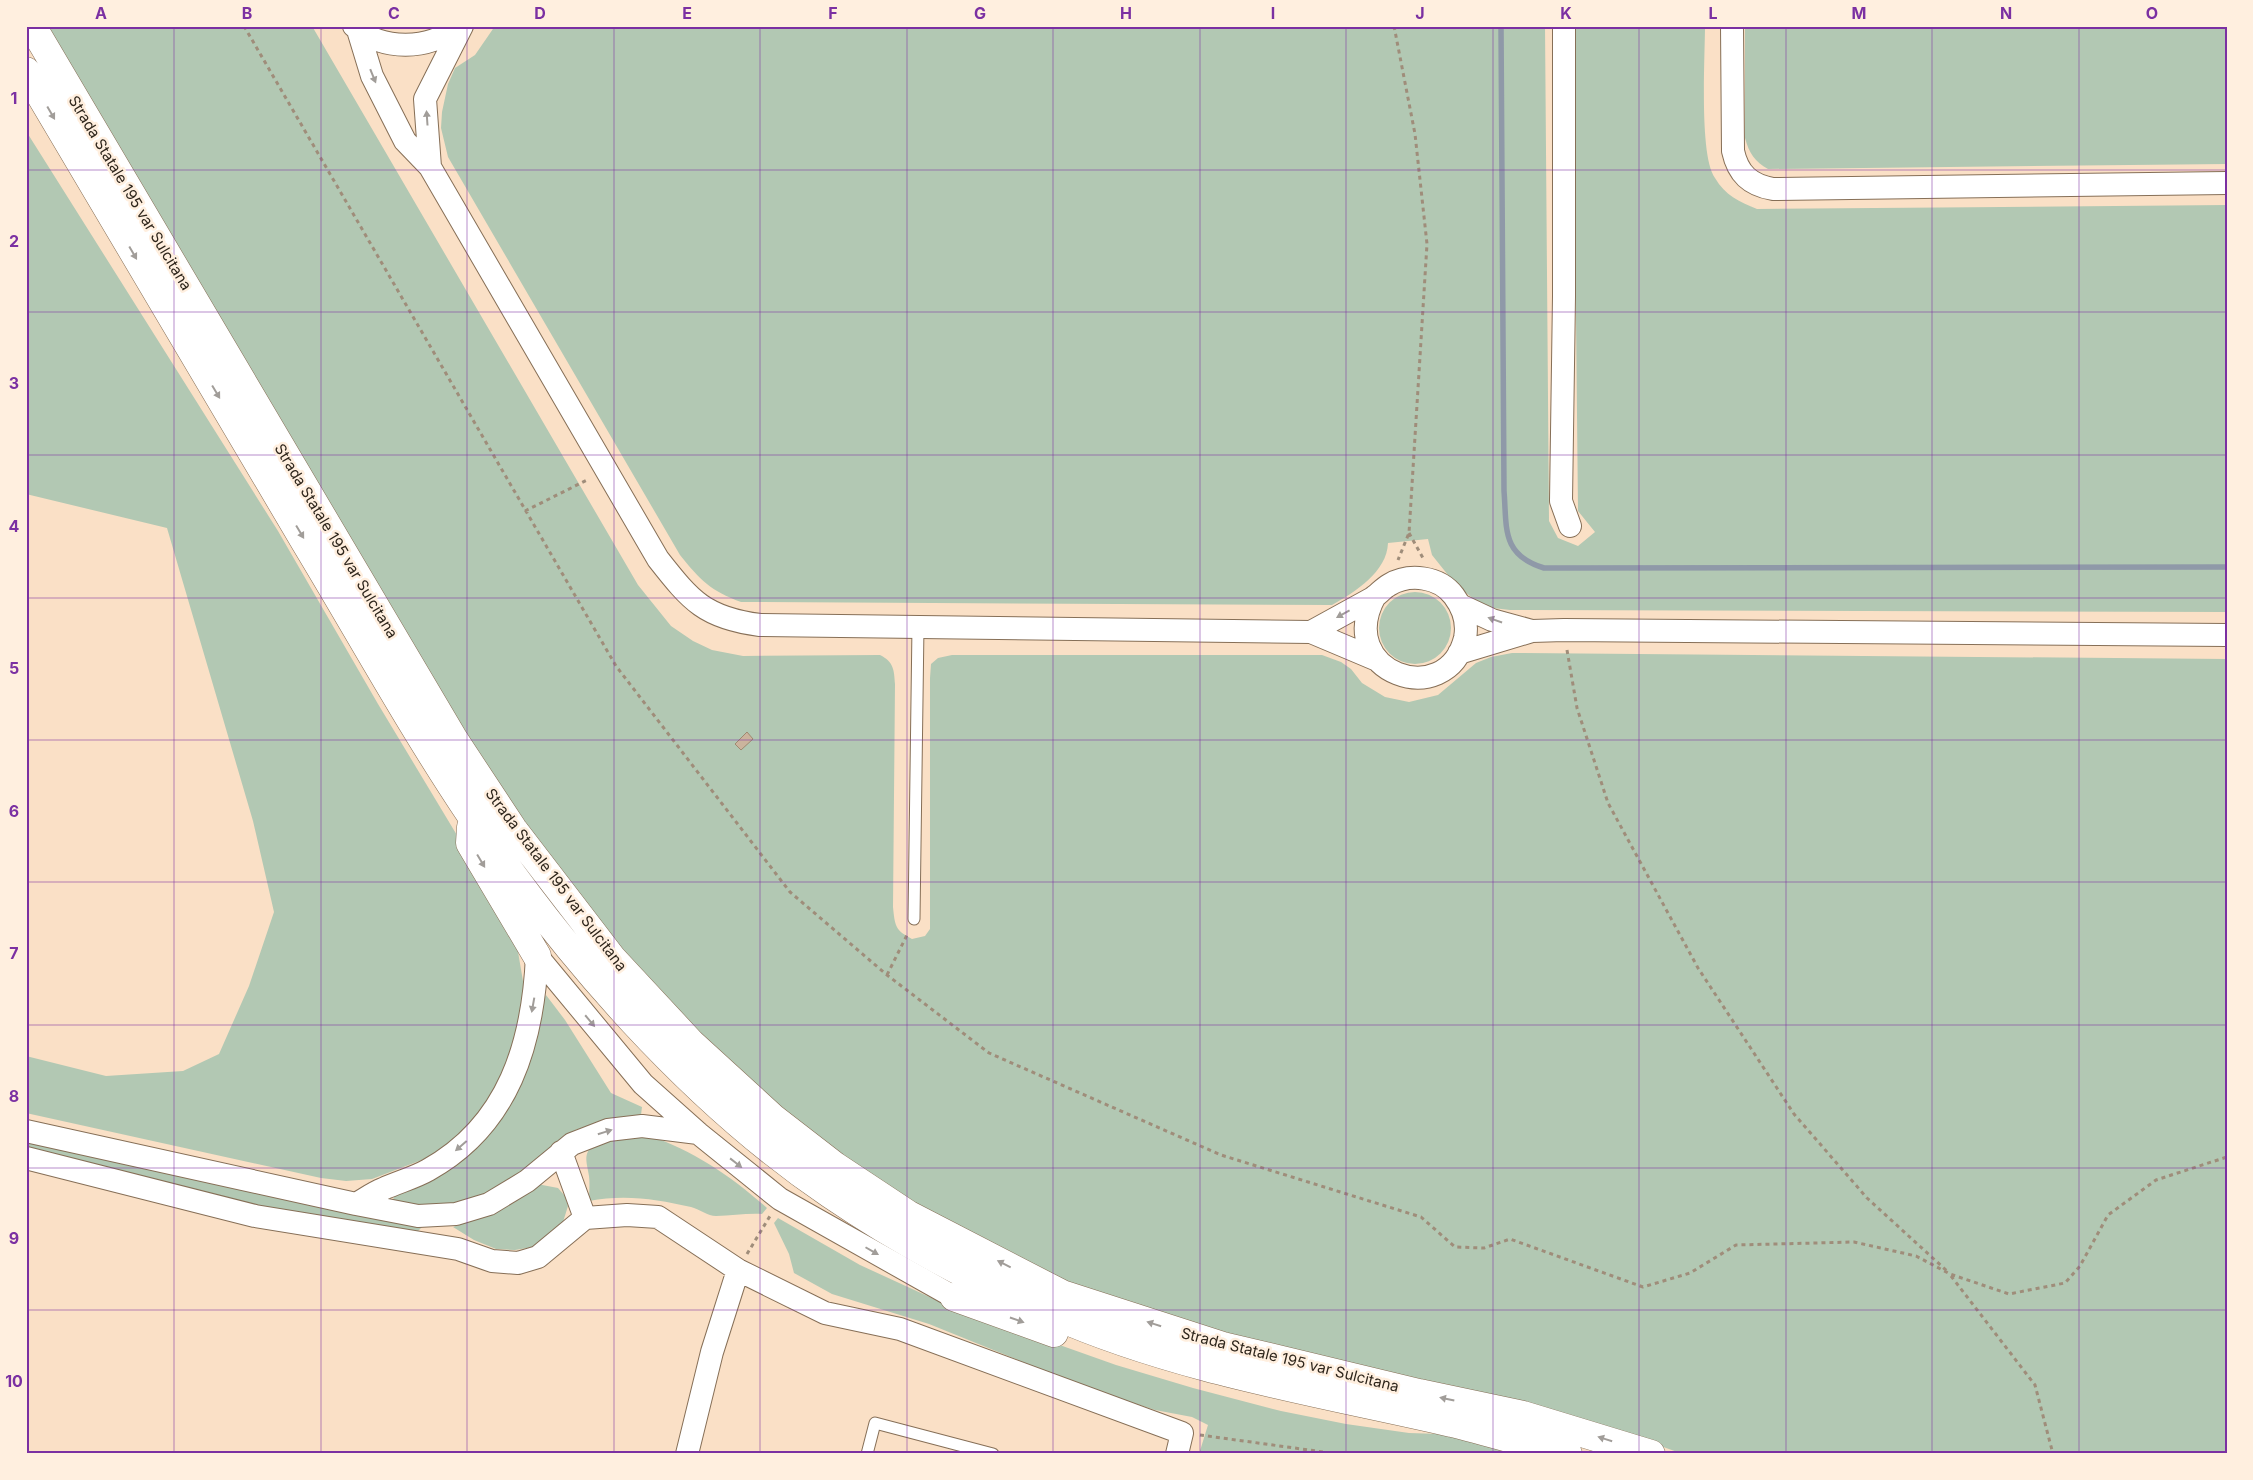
<svg xmlns="http://www.w3.org/2000/svg" width="2253" height="1480" viewBox="0 0 2253 1480" font-family="Inter,sans-serif">
	<style>
		.green { fill: #b2c8b3 }
		.lines { fill: none; stroke-linecap: round; stroke-linejoin: round }
		.stream { stroke: #8f99a8; stroke-width: 5.5 }
		.building { fill: #cbb49d; stroke: #9f886f }
		.lane-casing { stroke: #866f57; stroke-width: 13 }
		.street-casing { stroke: #866f57; stroke-width: 24 }
		.highway-casing { stroke: #866f57; stroke-width: 29 }
		.path { stroke: #9f8d7a; stroke-width: 3; stroke-dasharray: 4 4; stroke-linecap: butt }
		.lane { stroke: #fff; stroke-width: 11 }
		.street { stroke: #fff; stroke-width: 22 }
		.highway { stroke: #fff; stroke-width: 28 }
		.oneway { fill: #a19d99 }
		.grid { fill: none; stroke: #7b30a2; stroke-width: 1; stroke-opacity: 0.55 }
		.labels { text-anchor: middle; stroke-width: 5; stroke-linejoin: round; paint-order: stroke }
		.street-label { font-size: 15px; fill: #2f261c; stroke: #ffefdf }
		.neatline { fill: none; stroke: #7b30a2; stroke-width: 2 }
		.grid-label { font-size: 16px; text-anchor: middle; font-weight: bold; fill: #7b30a2 }
	</style>
	<rect width="100%" height="100%" fill="#fae0c6"/>
	<path class="green" d="M43,26H312L638,585L671,626L693,641L712,650L743,656L880,655C894,662 894,670 895,684L893,907C895,926 895,930 912,939L925,936L930,929V678L931,664L938,658L952,655H1322L1341,662L1351,669L1362,683L1385,697L1409,702L1438,695L1476,663L1491,657L1512,653L2227,659V1454H1683L1590,1421L1541,1407L1269,1344L1181,1320L1063,1281L930,1212L869,1174L761,1096L662,999L511,810Z
		M495,26H1545L1549,521L1558,538L1578,546L1595,532L1578,511L1573,26H1705C1705,58 1699,156 1715,178C1725,195 1739,202 1757,209L2227,205V612L1510,610L1484,607L1456,585L1432,555L1428,539L1388,543C1387,572 1355,592 1332,605L741,602C711,591 700,580 680,555L448,157L441,128L442,112L448,84L455,68L475,55Z
		M1745,26H2227V164L1768,169C1755,162 1749,153 1745,138Z
		M26,131L278,531L378,704L493,895L516,940L524,987L517,1039L491,1102L440,1153L372,1179L346,1181L321,1178L26,1113V1056L106,1076L183,1071L219,1054L249,986L274,912L253,821L167,528L26,494Z
		M1379 628a36 36 0 1 1 72 0a36 36 0 1 1-72 0Z
		M546,995L565,1020L611,1093L642,1107L641,1115L612,1118L575,1130L507,1184L472,1202L428,1207L393,1200L396,1190L465,1155L539,1012Z
		M648,1135C694,1151 731,1176 767,1208L762,1214C747,1213 732,1216 716,1216C708,1216 699,1209 691,1207C657,1199 624,1194 589,1201C589,1193 590,1184 589,1176C586,1158 583,1156 595,1141Z
		M26,1138L424,1225L418,1231L294,1213L26,1152Z
		M537,1184L558,1188L565,1196L568,1206L563,1222L533,1247L515,1250L496,1249L474,1240L453,1227L513,1203Z
		M778,1218L860,1265L947,1305L1116,1365L1193,1388L1281,1411L1346,1424L1409,1433L1441,1434L1515,1454H1199L1208,1425L1192,1417L1155,1410L1082,1386L929,1324L832,1294L794,1273L789,1254L774,1223Z"/>
	<g class="lines">
		<path class="stream" d="M1501,26L1504,491C1507,528 1501,555 1544,568L2227,567"/>
	</g>
	<path class="building" d="M747,732L753,739L741,750L735,744Z"/>
	<g class="lines">
		<defs>
			<path id="lane" d="M914,919L918,626
				M867,1454L875,1423L993,1454"/>
			<path id="street" d="M354,26C381,51 430,51 457,26
				M1564,26V296L1561,501L1570,526
				M1732,26L1733,151C1738,174 1750,185 1773,189L2227,183
				M358,30L372,76L405,141L430,167L658,559C691,601 705,618 760,625L1311,632L1375,659
				M430,167L425,99L462,26
				M1460,605L1492,620L1532,631
				M1311,632C1331,621 1351,610 1371,599C1378,595 1382,589 1389,585C1409,573 1439,576 1454,596C1463,608 1468,623 1465,638C1447,712 1333,673 1375,596
				M1459,653L1532,631L1564,630L2227,635
				M537,956L643,1084L698,1133L780,1199L954,1297
				M26,1131L356,1204L418,1216L456,1214L489,1204L527,1181L572,1144L608,1130L642,1126L698,1133
				M561,1152L585,1218
				M26,1158L255,1216L458,1249L492,1261L518,1263L538,1257L585,1218L627,1215L658,1217L738,1270L825,1313L900,1329L1182,1433L1177,1454
				M356,1204C365,1199 373,1193 383,1189C398,1182 414,1178 428,1170C509,1125 533,1043 537,956
				M687,1454L712,1352L738,1270"/>
			<path id="highway" d="M32,26L453,738L513,829L612,958L691,1043L773,1118L835,1166L909,1215L1062,1294L1223,1346L1419,1393L1523,1415L1651,1454
				M26,71C119,228 212,385 305,542C360,633 411,726 470,814C564,954 690,1099 830,1194C899,1241 973,1281 1051,1314C1178,1370 1317,1392 1452,1423C1491,1433 1529,1444 1568,1454
				M471,827L470,843L537,956
				M954,1297L1054,1333"/>
		</defs>
		<use href="#lane" class="lane-casing"/>
		<use href="#street" class="street-casing"/>
		<use href="#highway" class="highway-casing"/>
		<path class="path" d="M244,26L616,666L790,892L887,975L989,1053L1221,1155L1421,1217L1455,1247L1484,1248L1510,1239L1643,1287L1690,1273L1736,1245L1854,1242L1916,1256L1950,1274L2009,1294L2065,1283L2080,1266L2108,1215L2156,1180L2227,1157
			M1394,26L1415,134L1427,244L1409,533L1398,560
			M525,511L589,479
			M1409,533L1423,558
			M1567,650L1577,708L1608,803L1698,968L1794,1114L1867,1198L1947,1271
			M887,975L908,933
			M747,1254L770,1216
			M1951,1276L2035,1385L2053,1454
			M1200,1435L1338,1454"/>
		<use href="#lane" class="lane"/>
		<use href="#street" class="street"/>
		<use href="#highway" class="highway"/>
	</g>
	<defs><path id="oneway-solid" d="M-6-.8H1V-3.2L6.5 0L1 3.2V.8H-6Z" transform="scale(1.25)"/></defs>
	<g class="oneway">
		<use href="#oneway-solid" transform="translate(373 76) rotate(68)"/>
		<use href="#oneway-solid" transform="translate(51 113) rotate(60)"/>
		<use href="#oneway-solid" transform="translate(427 118) rotate(-94)"/>
		<use href="#oneway-solid" transform="translate(133 253) rotate(60)"/>
		<use href="#oneway-solid" transform="translate(216 392) rotate(59)"/>
		<use href="#oneway-solid" transform="translate(300 532) rotate(59)"/>
		<use href="#oneway-solid" transform="translate(1343 614) rotate(151)"/>
		<use href="#oneway-solid" transform="translate(1495 620) rotate(-161)"/>
		<use href="#oneway-solid" transform="translate(481 861) rotate(59)"/>
		<use href="#oneway-solid" transform="translate(533 1005) rotate(100)"/>
		<use href="#oneway-solid" transform="translate(590 1021) rotate(50)"/>
		<use href="#oneway-solid" transform="translate(605 1132) rotate(-17)"/>
		<use href="#oneway-solid" transform="translate(461 1146) rotate(139)"/>
		<use href="#oneway-solid" transform="translate(736 1163) rotate(38)"/>
		<use href="#oneway-solid" transform="translate(872 1251) rotate(30)"/>
		<use href="#oneway-solid" transform="translate(1004 1264) rotate(-153)"/>
		<use href="#oneway-solid" transform="translate(1017 1320) rotate(19)"/>
		<use href="#oneway-solid" transform="translate(1154 1324) rotate(-162)"/>
		<use href="#oneway-solid" transform="translate(1447 1399) rotate(-168)"/>
		<use href="#oneway-solid" transform="translate(1605 1439) rotate(-163)"/>
	</g>
	<path class="grid" d="M174,26V1454M321,26V1454M467,26V1454M614,26V1454M760,26V1454M907,26V1454M1053,26V1454M1200,26V1454M1346,26V1454M1493,26V1454M1639,26V1454M1786,26V1454M1932,26V1454M2079,26V1454M26,170H2227M26,312H2227M26,455H2227M26,598H2227M26,740H2227M26,882H2227M26,1025H2227M26,1168H2227M26,1310H2227"/>
	<g class="labels">
		<g class="street-label">
			<text transform="translate(130 193) rotate(59)" y="5">Strada Statale 195 var Sulcitana</text>
			<text transform="translate(336 541) rotate(59)" y="5">Strada Statale 195 var Sulcitana</text>
			<text transform="translate(556 880) rotate(53)" y="5">Strada Statale 195 var Sulcitana</text>
			<text transform="translate(1290 1360) rotate(14)" y="5">Strada Statale 195 var Sulcitana</text>
		</g>
	</g>
	<rect width="2253" height="1480" fill="none" stroke="#ffefdf" stroke-width="55"/>
	<rect x="28" y="28" width="2198" height="1424" class="neatline"/>
	<g class="grid-label">
		<text x="101" y="19">A</text>
		<text x="247" y="19">B</text>
		<text x="394" y="19">C</text>
		<text x="540" y="19">D</text>
		<text x="687" y="19">E</text>
		<text x="833" y="19">F</text>
		<text x="980" y="19">G</text>
		<text x="1126" y="19">H</text>
		<text x="1273" y="19">I</text>
		<text x="1420" y="19">J</text>
		<text x="1566" y="19">K</text>
		<text x="1713" y="19">L</text>
		<text x="1859" y="19">M</text>
		<text x="2006" y="19">N</text>
		<text x="2152" y="19">O</text>
		<text x="14" y="104">1</text>
		<text x="14" y="247">2</text>
		<text x="14" y="389">3</text>
		<text x="14" y="532">4</text>
		<text x="14" y="674">5</text>
		<text x="14" y="817">6</text>
		<text x="14" y="959">7</text>
		<text x="14" y="1102">8</text>
		<text x="14" y="1244">9</text>
		<text x="14" y="1387">10</text>
	</g>
</svg>
